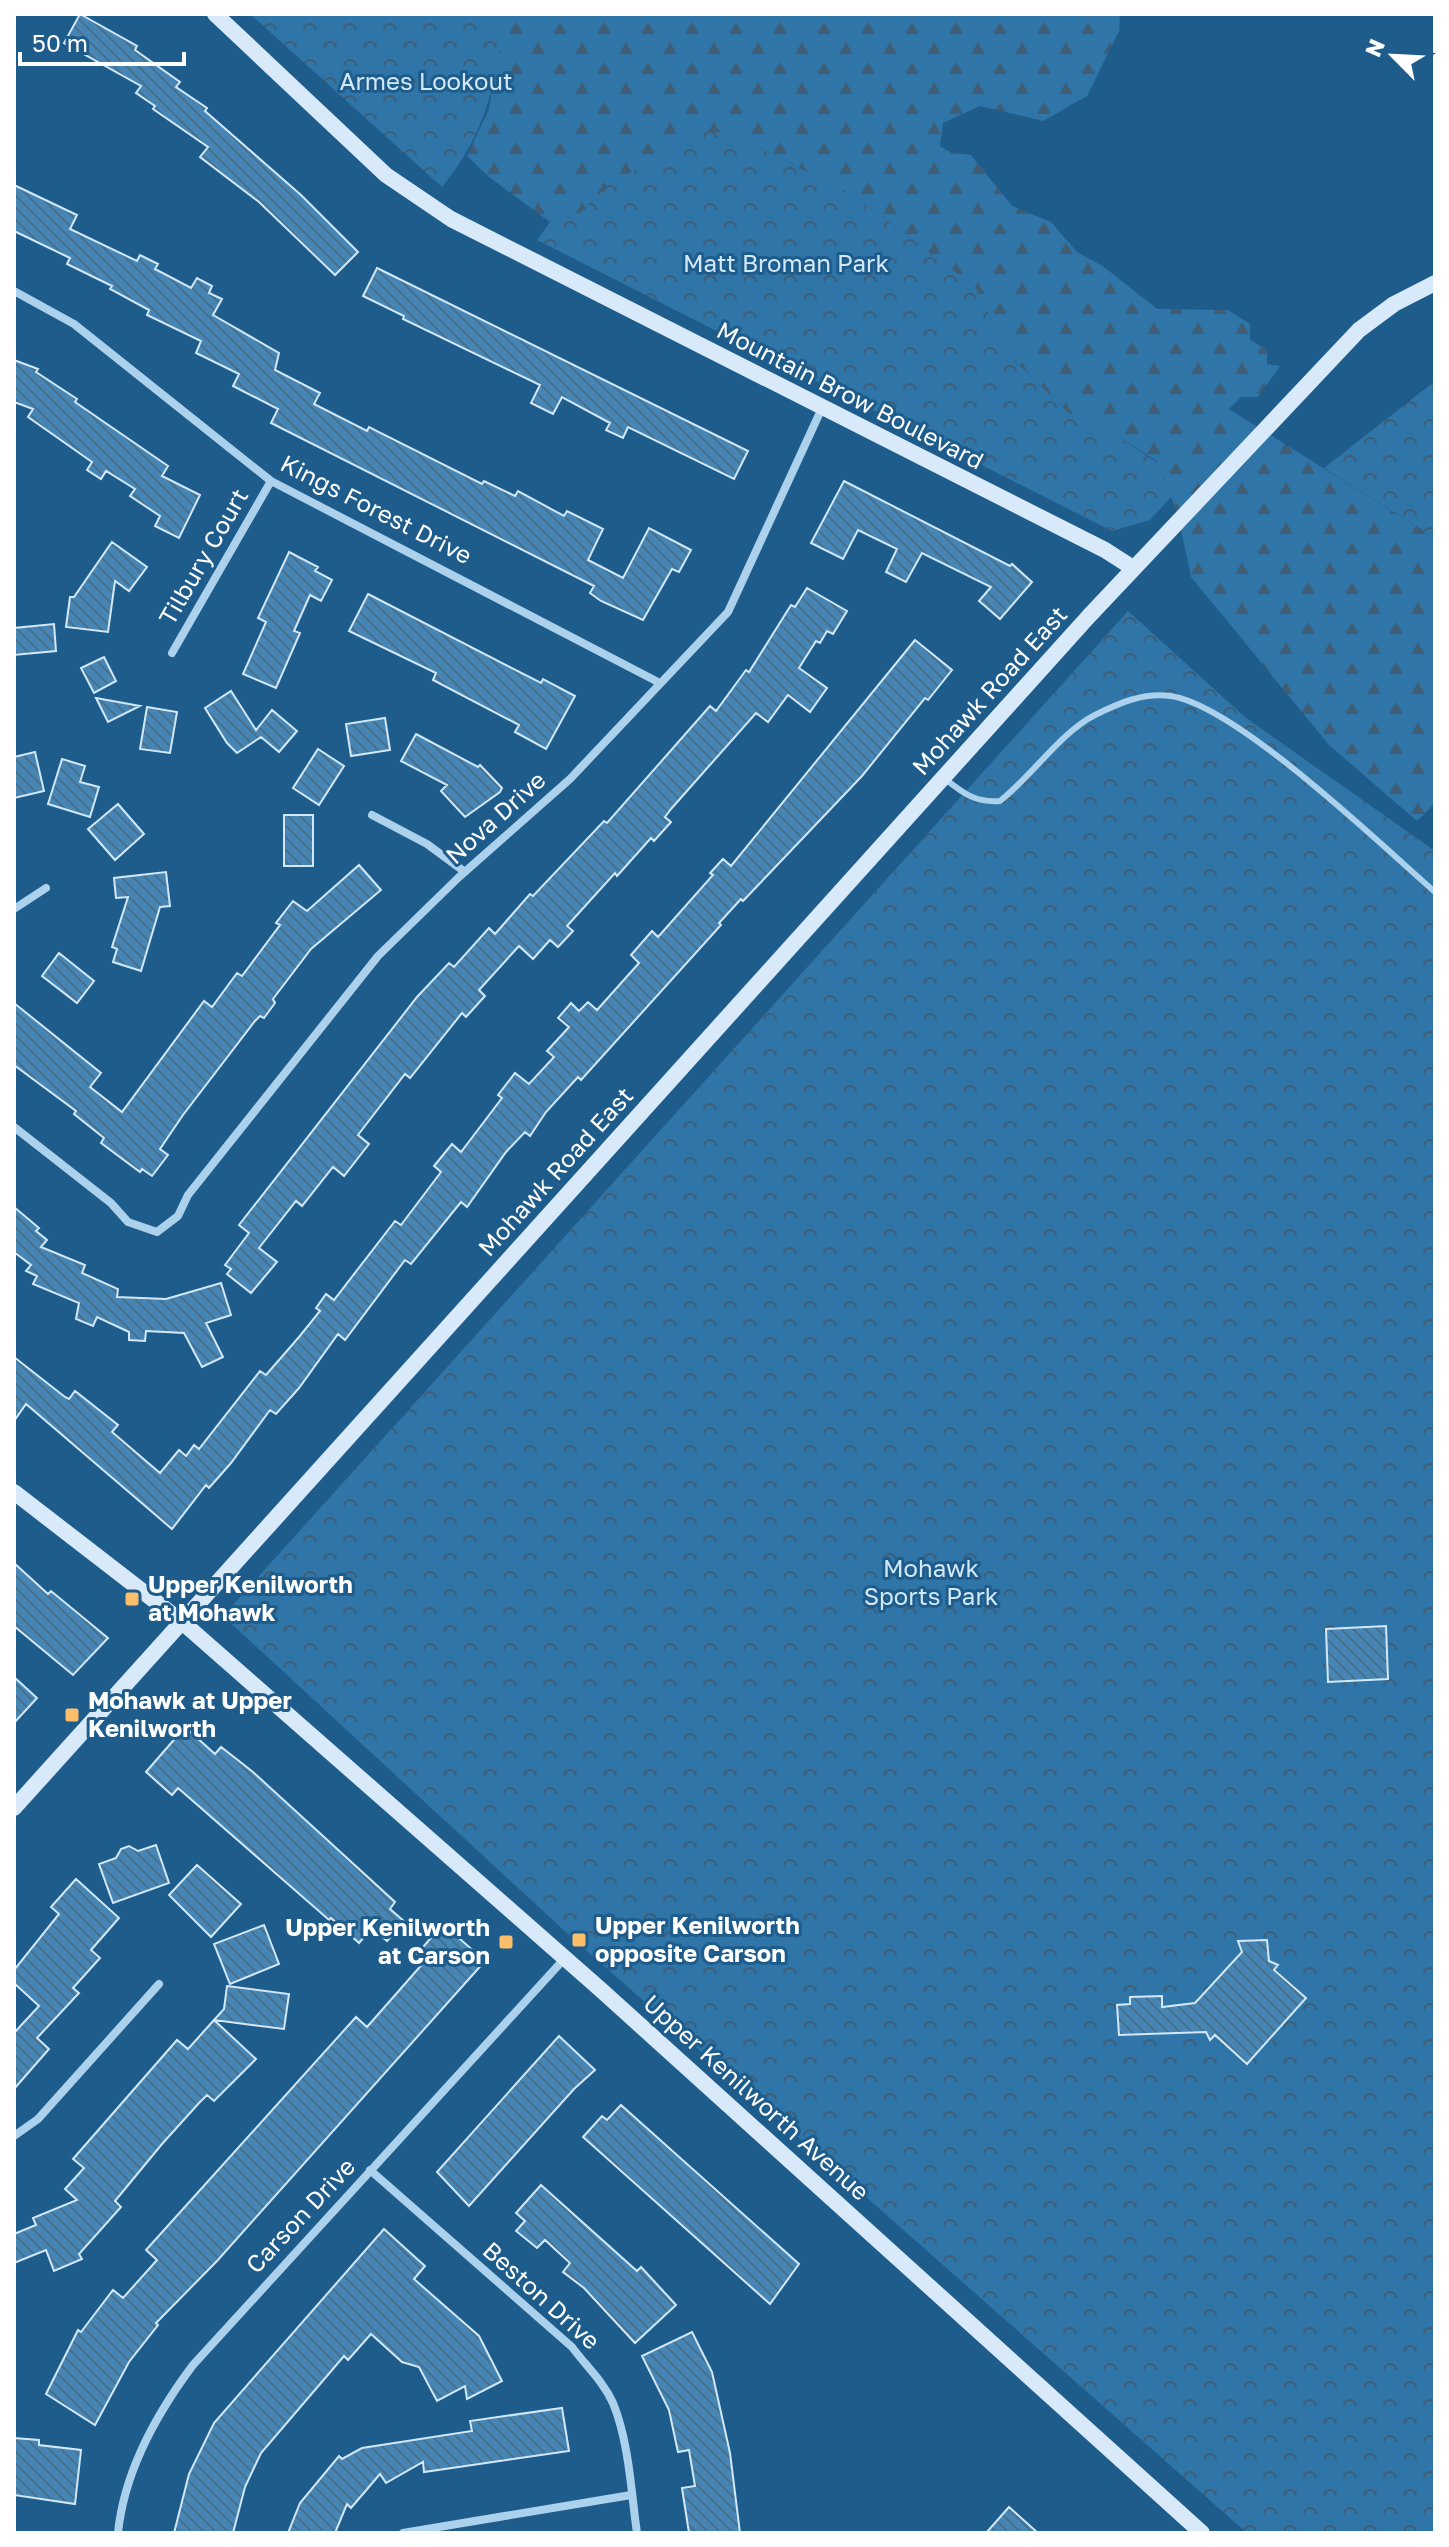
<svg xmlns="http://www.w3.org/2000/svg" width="1449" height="2547" viewBox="0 0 1449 2547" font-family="'Golos Text',sans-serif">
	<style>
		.forest { fill: url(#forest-firs) }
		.park { fill: url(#park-crowns) }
		.building { fill: url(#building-back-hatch); stroke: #d1e8f9; stroke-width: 2 }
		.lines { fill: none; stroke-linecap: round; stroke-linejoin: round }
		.lane { stroke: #acd1ec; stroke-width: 6 }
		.street { stroke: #acd1ec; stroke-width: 8 }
		.secondary { stroke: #d8eaf9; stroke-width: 16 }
		.poi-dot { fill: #fbbf6b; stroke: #1e5c8c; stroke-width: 3 }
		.labels { text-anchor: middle; stroke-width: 6; stroke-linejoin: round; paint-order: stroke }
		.park-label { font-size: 24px; fill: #d1e8f9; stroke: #1e5c8c }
		.street-label { font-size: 24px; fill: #fff; stroke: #1e5c8c }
		.poi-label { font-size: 24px; font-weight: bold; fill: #fff; stroke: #1e5c8c; text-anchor: start }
	</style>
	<defs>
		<pattern id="forest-firs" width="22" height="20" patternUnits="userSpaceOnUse" patternTransform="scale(2)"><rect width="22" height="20" fill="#2f75a8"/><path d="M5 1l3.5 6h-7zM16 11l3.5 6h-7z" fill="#3f5e75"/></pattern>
		<pattern id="park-crowns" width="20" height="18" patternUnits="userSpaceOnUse" patternTransform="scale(2)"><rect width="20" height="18" fill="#2f75a8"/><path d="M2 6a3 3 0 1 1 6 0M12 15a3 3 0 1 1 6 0" fill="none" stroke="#3f5e75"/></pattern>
		<pattern id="building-back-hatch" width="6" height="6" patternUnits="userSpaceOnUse" patternTransform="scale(2)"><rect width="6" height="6" fill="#4786b4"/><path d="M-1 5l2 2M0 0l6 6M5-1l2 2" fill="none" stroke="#496f8a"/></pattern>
	</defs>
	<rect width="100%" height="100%" fill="#1e5c8c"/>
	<path class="forest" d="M504,14H1120L1119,31L1087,96L1043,121L980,106L943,123L940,146L950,152L971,155L1012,206L1051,222L1077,252L1104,267L1157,309L1228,310L1250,324V340L1267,350V364L1280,366L1258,397H1241L1229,409L1435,538V803L1417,821L1329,745L1191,577L1178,515L1157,461L1109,431L1074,418L1007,353L975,287L853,195L730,133L608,186L581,212L550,222L489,177L467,156L489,109Z"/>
	<path class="park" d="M250,14H504C496,84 487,132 442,187Z
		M698,132L730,133L853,195L975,287L1007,353L1074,418L1109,431L1158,463L1171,497L1150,520L1112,531L537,240L550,222L581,212L608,186Z
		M1435,381V538L1324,468Z
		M1128,611L1246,718L1435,851V2533H1247L569,1935L223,1616Z"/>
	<path class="building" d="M80,14L137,46L135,50L180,82L176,87L207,108L205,111L301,195L358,252L335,275L259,202L200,157L208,147L153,109L155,106L136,93L141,86L64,43Z
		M14,185L77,215L70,229L137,261L140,255L158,264L155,269L191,288L197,278L212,286L209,293L222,299L213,315L279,353L275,370L320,393L314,404L367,431L369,427L482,484L484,481L515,496L518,491L564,516L567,511L603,529L588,560L623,578L649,528L691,550L679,572L672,569L643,620L601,601L590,593L594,586L271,423L278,409L233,386L239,374L196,353L201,341L147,315L149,310L110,289L112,286L67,264L70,258L14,231Z
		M377,268L748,451L734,479L628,427L623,438L606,430L610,423L562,397L553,414L531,403L540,385L403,319L404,316L363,296Z
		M14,360L38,369L36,372L77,399L75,402L168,466L162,476L200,495L179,538L155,526L160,516L130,496L135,489L106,471L101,479L87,470L92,462L28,417L33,409L14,402Z
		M844,481L1010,566L1012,564L1032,582L1000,619L979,601L991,587L922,553L906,582L886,572L897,549L858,530L843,559L811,543Z
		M112,542L147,567L129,591L115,581L108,632L66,627L70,597H74Z
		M289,552L318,567L315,571L332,580L321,601L310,595L294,631L300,633L276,688L243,674L266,622L258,618Z
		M807,588L847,611L833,634L827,631L820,643L816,641L799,668L827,688L810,712L788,695L768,722L756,713L671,809L665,817L671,822L654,841L651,838L617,876L615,873L567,926L573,931L558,947L550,940L533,959L519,946L479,990L485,996L466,1017L462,1013L410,1078L405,1074L358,1135L369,1144L344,1176L333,1167L302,1206L296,1201L259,1248L277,1262L251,1293L227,1274L231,1269L225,1265L249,1233L239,1225L417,997L449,963L454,967L489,928L495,934L530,894L533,896L604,821L607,823L710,706L716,711L746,670L749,672L791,605L795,607Z
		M368,594L541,683L543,679L575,696L546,749L515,732L519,725L433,680L436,673L349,631Z
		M54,624L56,651L14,655V628Z
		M915,640L952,670L928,700L925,698L862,776L743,901L741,899L719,923L721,925L581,1080L578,1077L546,1112L530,1136L525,1132L506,1152L467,1207L461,1202L411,1264L405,1260L345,1340L338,1334L299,1388L276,1414L270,1410L231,1463L209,1488L206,1485L172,1529L26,1404L14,1421V1357L65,1397L69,1399L75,1391L118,1425L112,1432L160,1473L179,1450L186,1456L194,1445L199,1449L260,1371L266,1375L299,1337L320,1311L316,1308L326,1294L334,1300L395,1221L401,1225L441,1172L434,1166L452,1144L461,1152L502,1098L498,1095L515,1073L529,1084L554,1057L547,1051L569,1027L558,1018L571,1003L579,1011L588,1002L597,1010L639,963L631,955L652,931L658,937L713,875L710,873L723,859L731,866Z
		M104,657L116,681L94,693L81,668Z
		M231,691L256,730L272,710L297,731L279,752L261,737L237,753L227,743L205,708Z
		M96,698L140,706L108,722Z
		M147,707L177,712L170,753L140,749Z
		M385,718L390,750L351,756L346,724Z
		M416,734L478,767L480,765L502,788L500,792L465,817L441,791L447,785L401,761Z
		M318,749L344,766L319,805L293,788Z
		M35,752L44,791L14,798V757Z
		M62,759L85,766L80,782L99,787L90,817L48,804Z
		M118,804L144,834L115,860L88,829Z
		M284,815H313V866H284Z
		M359,865L381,890L311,949L273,999L275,1003L264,1018L260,1016L255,1021L183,1115L160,1149L168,1155L152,1176L142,1169L140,1172L101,1143L104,1138L74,1114L76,1111L14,1065V1003L101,1073L90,1087L122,1112L204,1001L212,1007L237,973L242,976L280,925L276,923L293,901L307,911Z
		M166,872L170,906L160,907L141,971L113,962L117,949L112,947L128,897L116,898L114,878Z
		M59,953L94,981L77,1003L42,976Z
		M14,1207L39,1228L36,1231L47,1240L41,1247L85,1265L82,1273L118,1289L117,1297L166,1299L221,1283L231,1315L206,1323L223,1357L202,1367L184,1333L146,1331L145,1341L129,1340V1332L97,1317L93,1326L76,1319L79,1303L33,1284L37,1276L26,1271L31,1265L14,1252Z
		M14,1563L48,1594L51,1591L108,1638L73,1675L14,1626Z
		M1386,1626L1388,1679L1328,1682L1326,1629Z
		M14,1677L37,1698L14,1723Z
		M185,1727L215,1754L221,1747L253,1772L395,1902L390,1909L405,1922L387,1941L372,1928L359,1943L331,1918L329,1920L178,1788L172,1795L146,1772Z
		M156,1845L169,1883L113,1903L99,1864L116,1858L121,1849L129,1846L138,1851Z
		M197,1865L241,1904L211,1937L169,1895Z
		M76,1879L119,1918L91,1950L100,1958L73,1988L79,1993L37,2038L49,2049L14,2089V2033L39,2006L14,1983V1970L59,1914L51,1907Z
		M443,1924L485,1961L217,2261L156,2323L158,2325L129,2362L95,2425L46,2394L78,2330L81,2332L113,2290L123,2298L157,2260L146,2250L356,2017L367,2027L425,1961L417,1954Z
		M264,1925L279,1964L230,1984L214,1944Z
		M1267,1940L1269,1961L1278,1965L1274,1970L1306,1998L1247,2064L1215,2035L1210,2040L1206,2032L1119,2035L1117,2005L1130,2004V1997L1162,1996V2007L1195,2003L1242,1952L1238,1941Z
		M227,1986L289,1994L284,2029L214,2020L224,2009Z
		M214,2020L256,2059L214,2101L207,2095L199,2103L162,2144L115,2201L121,2207L79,2254L82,2259L54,2271L46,2250L14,2263V2234L36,2225L33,2218L77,2200L65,2189L84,2168L73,2159L177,2040L188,2049Z
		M559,2036L595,2070L574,2089L469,2206L437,2172Z
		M621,2105L799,2264L770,2304L583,2137L602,2116L607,2120Z
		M541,2185L637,2271L641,2267L676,2305L635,2343L584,2288L563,2272L570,2263L545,2240L537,2248L516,2231L525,2221L516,2213Z
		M384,2229L425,2266L414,2279L479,2336L502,2381L467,2399L465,2386L437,2401L419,2367L402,2362L371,2334L348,2360L344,2356L261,2453L245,2487L233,2533H174L189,2474L214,2423Z
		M692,2332L712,2372L730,2453L740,2533H689L682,2488L695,2486L689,2450L678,2452L669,2410L642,2356Z
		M562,2408L569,2451L424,2472L423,2462L386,2483L380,2474L351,2508L347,2504L335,2533H288L300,2503L339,2456L342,2459L362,2448L472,2431L470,2421Z
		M14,2438L39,2440V2445L81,2450L75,2504L14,2495Z
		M1009,2507L1038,2533H986Z"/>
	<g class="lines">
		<path class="lane" d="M944,778C963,793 975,803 1000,801C1031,777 1061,732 1095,715C1119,703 1144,692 1171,696C1237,706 1380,844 1435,892"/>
		<path class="street" d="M14,291L74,324L271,481L658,682
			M172,653L271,481
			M372,815L427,844L465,872
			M14,909L46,888
			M14,1127L111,1203L128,1222L157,1232L178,1216L188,1195L378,956L459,877L570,779L728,612L822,408
			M14,2136L38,2119L159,1984
			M370,2170L572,2347C586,2366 603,2381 613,2403C629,2442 631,2491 637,2533
			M118,2533C124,2472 157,2413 193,2365L565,1958
			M403,2533L631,2495"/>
		<path class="secondary" d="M215,14L386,175L451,219L1105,550L1133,568
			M14,1492L181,1621L600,1989L1202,2533
			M14,1808L1089,616L1359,330L1394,304L1435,283"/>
	</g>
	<g class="poi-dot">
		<rect x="124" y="1591" width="16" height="16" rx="4"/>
		<rect x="64" y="1707" width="16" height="16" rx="4"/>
		<rect x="571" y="1932" width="16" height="16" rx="4"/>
		<rect x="498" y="1934" width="16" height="16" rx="4"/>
	</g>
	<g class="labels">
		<g class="park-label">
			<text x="426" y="90">Armes Lookout</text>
			<text x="786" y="272">Matt Broman Park</text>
			<text x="931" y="1577">Mohawk<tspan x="931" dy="28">Sports Park</tspan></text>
		</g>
		<g class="street-label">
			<text transform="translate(850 396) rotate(27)" y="8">Mountain Brow Boulevard</text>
			<text transform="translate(376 510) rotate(27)" y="8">Kings Forest Drive</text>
			<text transform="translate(204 557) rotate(-60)" y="8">Tilbury Court</text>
			<text transform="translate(990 691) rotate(-48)" y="8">Mohawk Road East</text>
			<text transform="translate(496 818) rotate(-42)" y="8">Nova Drive</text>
			<text transform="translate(556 1172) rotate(-48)" y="8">Mohawk Road East</text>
			<text transform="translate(756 2098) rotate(42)" y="8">Upper Kenilworth Avenue</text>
			<text transform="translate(301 2216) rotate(-47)" y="8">Carson Drive</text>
			<text transform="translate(541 2296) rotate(42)" y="8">Beston Drive</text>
		</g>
		<g class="poi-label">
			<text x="148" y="1593">Upper Kenilworth<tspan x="148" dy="28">at Mohawk</tspan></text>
			<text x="88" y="1709">Mohawk at Upper<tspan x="88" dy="28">Kenilworth</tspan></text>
			<text x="595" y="1934">Upper Kenilworth<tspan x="595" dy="28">opposite Carson</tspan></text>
			<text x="490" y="1936" text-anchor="end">Upper Kenilworth<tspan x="490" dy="28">at Carson</tspan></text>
		</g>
	</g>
	<rect width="1449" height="2547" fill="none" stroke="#ffffff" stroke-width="32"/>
	<g transform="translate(1393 56) rotate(294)" stroke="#1e5c8c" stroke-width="6" paint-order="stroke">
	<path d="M0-6L14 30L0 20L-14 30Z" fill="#ffffff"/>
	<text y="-12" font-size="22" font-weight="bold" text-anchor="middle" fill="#ffffff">N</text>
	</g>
	<path d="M20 52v12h164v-12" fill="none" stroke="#ffffff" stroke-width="4"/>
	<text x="32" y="52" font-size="24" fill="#ffffff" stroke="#1e5c8c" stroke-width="6" paint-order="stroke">50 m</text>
</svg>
